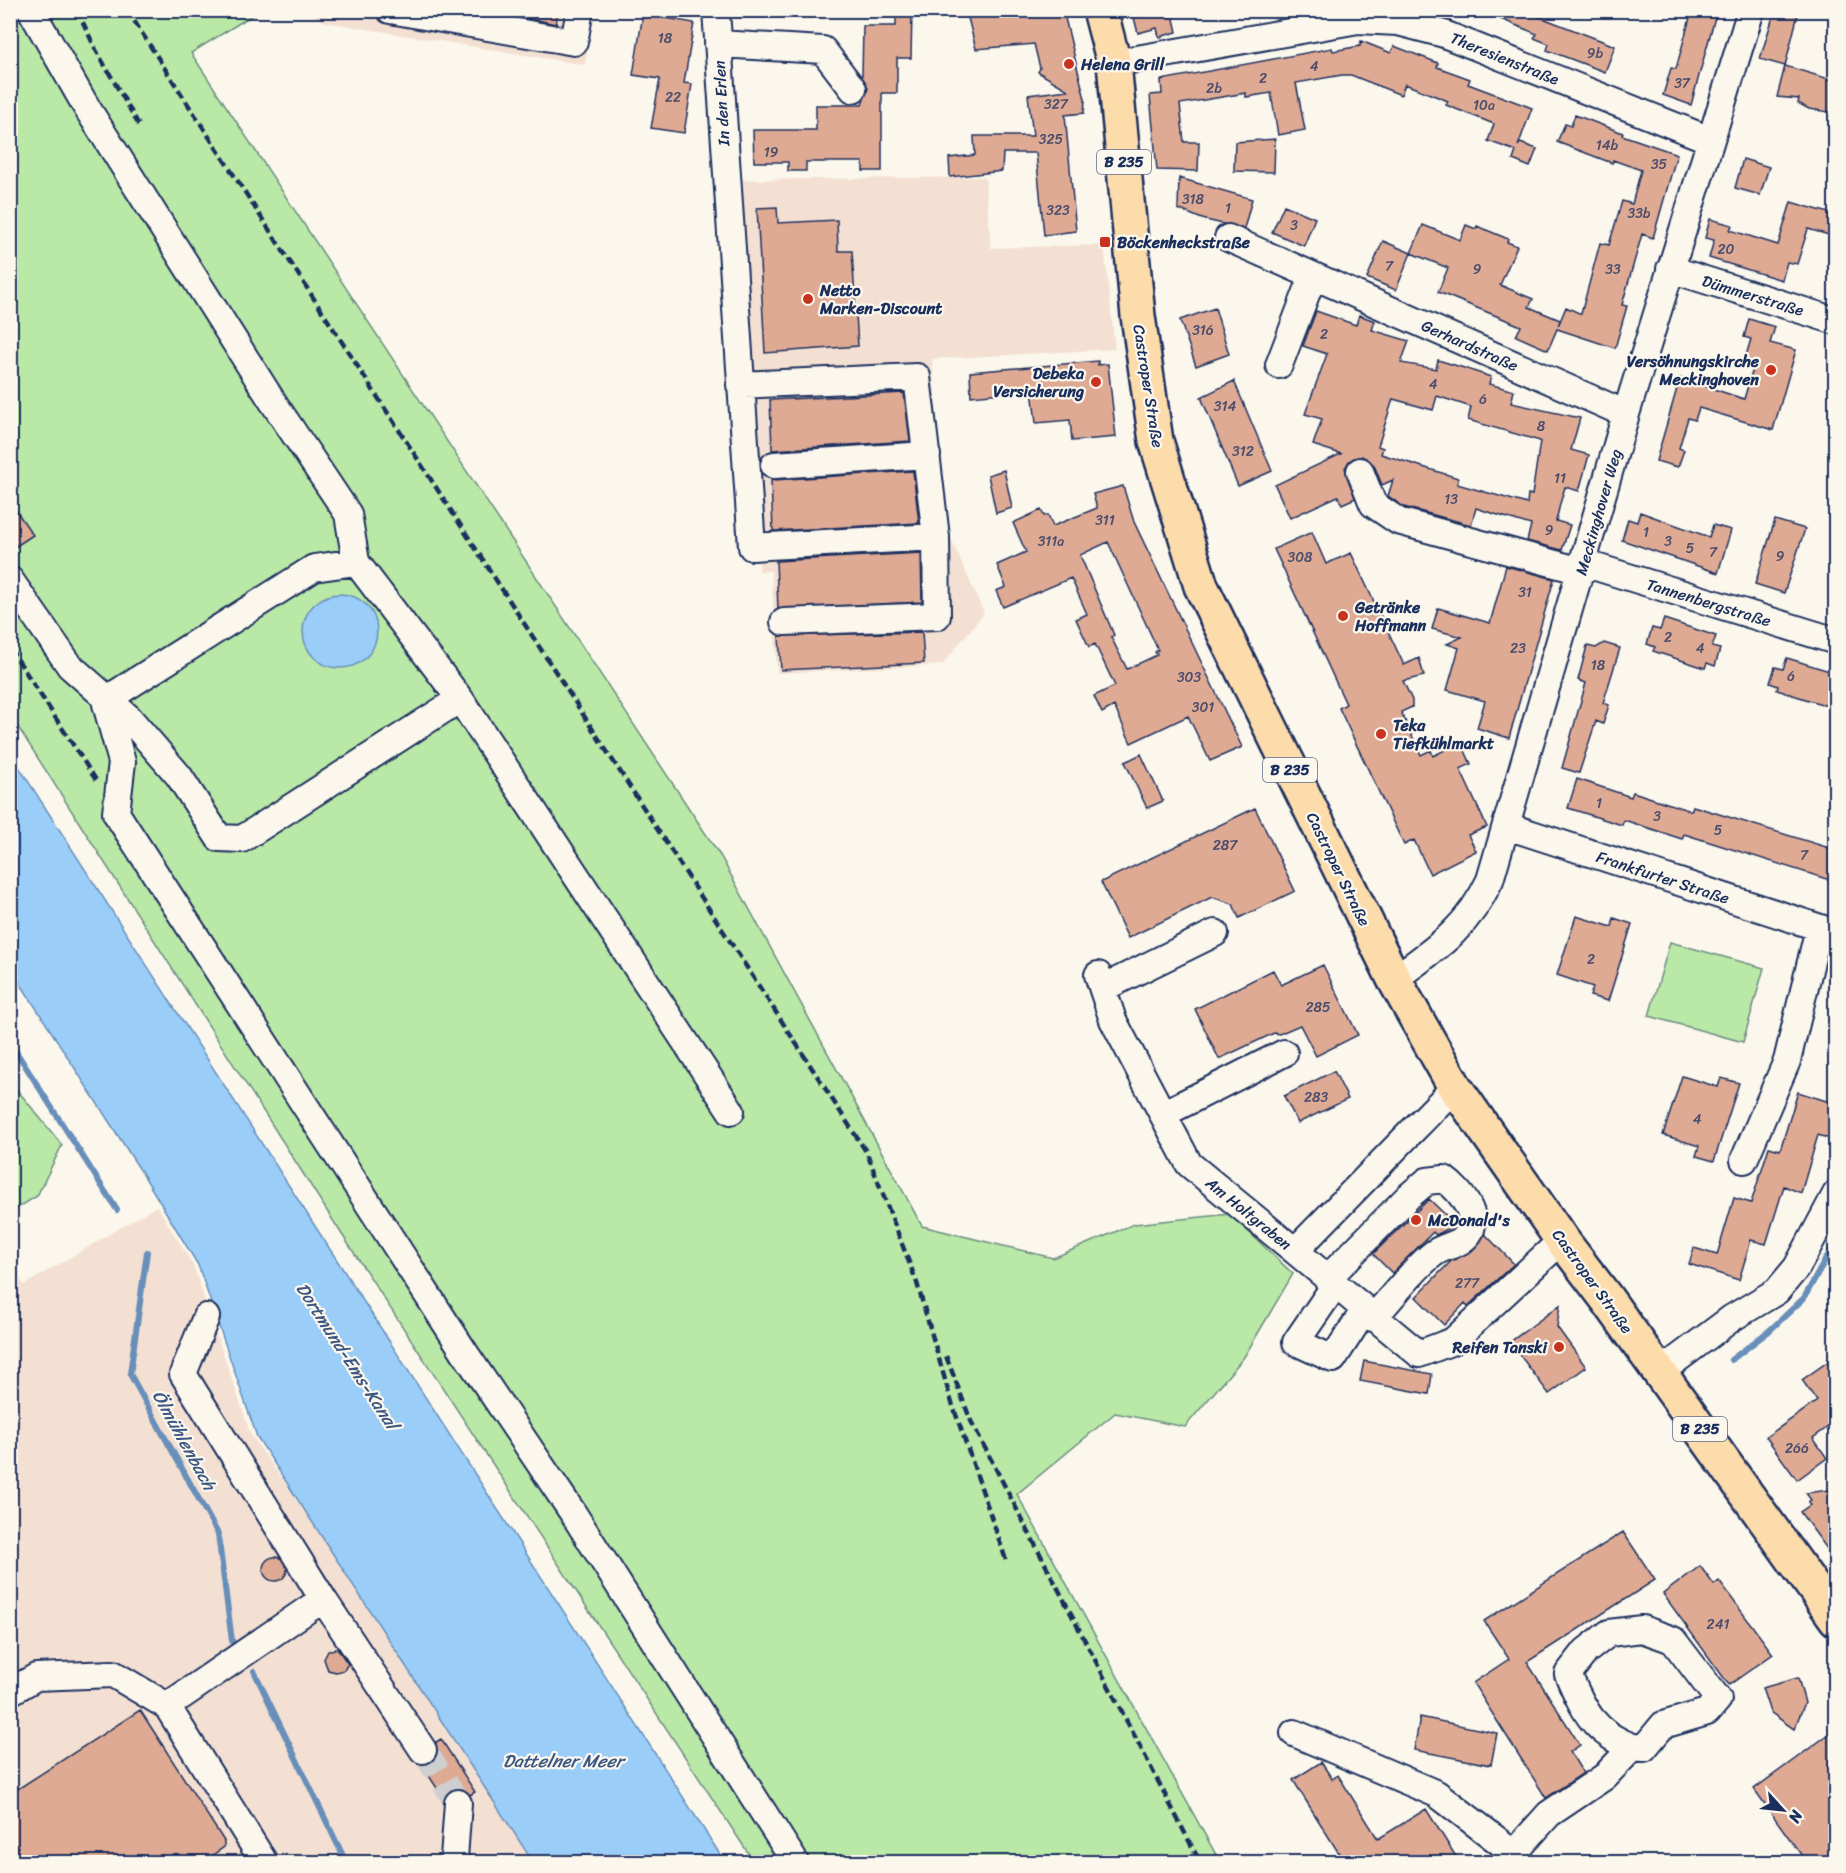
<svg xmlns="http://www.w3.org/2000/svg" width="1846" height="1873" viewBox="0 0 1846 1873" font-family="Sriracha,sans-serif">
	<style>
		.built { fill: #f3e0d2 }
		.green { fill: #bae8a6; stroke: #6a8c82; stroke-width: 1.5 }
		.water { fill: #9acdf8; stroke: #678eba; stroke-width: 1.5 }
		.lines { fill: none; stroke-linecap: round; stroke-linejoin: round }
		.stream { stroke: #678eba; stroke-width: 6 }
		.building { fill: #dfaa94; stroke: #1b2f5e; stroke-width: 1.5; fill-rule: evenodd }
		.minor-tunnel { stroke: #cecfd0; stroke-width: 26; stroke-dasharray: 26 13; stroke-linecap: butt }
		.minor-casing { stroke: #1b2f5e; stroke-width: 30 }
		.major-casing { stroke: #1b2f5e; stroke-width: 38 }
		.minor { stroke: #fbf7ec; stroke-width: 26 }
		.major { stroke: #fddcac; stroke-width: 33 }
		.rail { stroke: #1b2f5e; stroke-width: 4.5; stroke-dasharray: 9 4.5; stroke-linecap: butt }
		.poi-dot { fill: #c8321e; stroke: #fbf7ec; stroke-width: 2 }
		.labels { text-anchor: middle; stroke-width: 4.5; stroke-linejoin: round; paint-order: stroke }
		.number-label { font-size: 14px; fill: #4c4e6c }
		.shield { fill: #fbf7ec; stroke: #5e6b89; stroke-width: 1.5 }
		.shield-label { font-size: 15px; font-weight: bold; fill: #1b2f5e }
		.street-label { font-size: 16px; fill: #1b2f5e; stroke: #fbf7ec }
		.poi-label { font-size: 16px; font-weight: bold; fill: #1b2f5e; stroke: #fbf7ec; text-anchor: start }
		.water-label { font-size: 18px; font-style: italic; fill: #3b5684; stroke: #fbf7ec }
	</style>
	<rect width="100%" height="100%" fill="#fbf7ec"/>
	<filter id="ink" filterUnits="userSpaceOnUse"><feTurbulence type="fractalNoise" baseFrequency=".0167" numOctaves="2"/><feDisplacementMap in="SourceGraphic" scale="12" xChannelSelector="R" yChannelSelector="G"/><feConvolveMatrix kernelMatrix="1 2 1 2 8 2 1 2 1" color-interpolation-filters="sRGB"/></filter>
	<g filter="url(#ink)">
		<path class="built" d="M307,11H594L585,65L325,22Z
			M985,177L991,248L1104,245L1115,349L932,359L947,530L984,613L942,665L777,673L771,571H759L751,369L735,180Z
			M157,1206L193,1265L251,1435L309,1517L533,1862H11L10,1264L24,1285Z"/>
		<path class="green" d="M11,11H259L191,53L721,857L922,1226L1053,1258L1134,1224L1230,1214L1293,1274L1244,1357L1185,1427L1115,1413L1017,1494L1220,1862H754L343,1236L11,716Z
			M1670,942L1764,968L1743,1042L1649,1016Z
			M10,1081L62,1145L37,1196L11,1212Z"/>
		<path class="water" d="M303 631a37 37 0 1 1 74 0a37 37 0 1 1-74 0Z
			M10,753C249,1123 487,1493 725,1862H533L257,1437L198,1265L144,1176L11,969Z"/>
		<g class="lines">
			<path class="stream" d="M10,1042L117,1210
				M147,1252L130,1374L218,1534L232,1641
				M1731,1360L1769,1331L1804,1298L1836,1241
				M254,1671L346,1862"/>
		</g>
		<path class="building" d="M491,10H558L556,24Z
			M896,10H912L911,58H897V93H882V171H863V162H806V171H788V162H754L753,130H816V105H862L868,88L862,77L863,26H896Z
			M966,10H1063L1085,99L1084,113L1065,115L1076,231L1044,235L1036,153H1003L1002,171L950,177L949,158L975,155L974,136H1033L1028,95L1068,90L1038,72L1040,68L1034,44L976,49Z
			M1132,10H1172L1177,32L1159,37L1157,28L1138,33Z
			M1479,10H1522L1615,46L1605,72L1547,50L1549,44L1534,38L1537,34Z
			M1692,10H1717L1691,105L1663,95L1671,68L1676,69Z
			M1775,10H1799L1785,66L1836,81V113L1809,109L1798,103L1799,99L1777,97L1785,66L1760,59Z
			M643,14L694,23L684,83L692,84L684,133L651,128L660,79L633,75Z
			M1361,41L1391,53L1394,46L1438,63L1437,67L1470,79L1468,84L1532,108L1518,146L1520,143L1537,149L1530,167L1513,160L1516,151L1488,141L1494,124L1446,105L1448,101L1405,84L1401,95L1351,75H1342L1296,83L1305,130L1278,135L1271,93L1246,97V93L1180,104L1184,142H1199L1198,171L1157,170L1150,95L1162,94L1161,80L1332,48L1333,51L1360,46Z
			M1575,115L1623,133L1622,135L1677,154L1653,238L1642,234L1622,305L1627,306L1615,348L1557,329L1548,350L1516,336L1521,326L1438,292L1448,268L1411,253L1423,225L1460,240L1466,225L1476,229L1477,226L1508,239L1507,242L1517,246L1500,285L1533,299L1529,307L1560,320L1558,326L1566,307L1581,314L1600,243L1609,245L1622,201L1632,204L1641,170L1613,160L1612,163L1557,142L1565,124L1571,126Z
			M1275,139L1274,172L1234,171L1235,142Z
			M1743,159L1769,167L1760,195L1735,188Z
			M1179,178L1252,199L1244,229L1202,219L1178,209Z
			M1791,202L1836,215V237L1808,229L1797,264L1787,262L1782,280L1709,258L1714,240L1705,238L1710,219L1732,225L1730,230L1778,245Z
			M1284,205L1315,218L1304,246L1272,232Z
			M777,207L778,223L837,220L838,251H852L858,346L765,353L757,208Z
			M1383,241L1411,253L1396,290L1367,278Z
			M1215,308L1229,354L1196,366L1180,320Z
			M1316,311L1356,325L1359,315L1375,321L1372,330L1409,341L1401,363L1436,369L1438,360L1464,368L1491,377L1489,384L1514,391L1511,403L1580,418L1571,450L1589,455L1579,491L1565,487L1560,504L1556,521L1570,525L1562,550L1527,541L1531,525L1485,511L1476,508L1471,525L1404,507L1388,496L1393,480L1382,485L1374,465L1362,456L1349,461L1345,468L1355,498L1342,504L1338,496L1290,518L1275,485L1341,454L1313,445L1322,419L1305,414L1327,354L1303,346ZM1437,396L1471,407L1468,420L1540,441L1532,495L1528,494L1527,504L1457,484L1458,478L1381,454L1383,448L1378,446L1393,399L1433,410Z
			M1749,319L1775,327L1770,343L1796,350L1773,430L1699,408L1695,420L1688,418L1679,448L1684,450L1678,467L1656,461L1680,378L1744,399L1755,362L1745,359L1751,339L1744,337Z
			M1098,361V365L1108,364L1116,437L1072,441L1070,420L1036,423L1032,390L971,396L970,372Z
			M1234,381L1272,471L1238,486L1201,397Z
			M904,393L910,441L772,450L770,400Z
			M1004,470L1012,508L996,513L988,475Z
			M913,471L919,523L773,531L771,481L773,480Z
			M1123,486L1134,522L1242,747L1210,761L1188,716L1131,743L1114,706L1102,713L1094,696L1115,686L1095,644L1089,647L1076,619L1087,614L1071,578L1003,607L996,591L1006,587L997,565L1026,552L1013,523L1041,510L1044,516L1048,515L1053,526L1097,508L1093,494ZM1108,542L1158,650L1155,652L1157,655L1127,669L1111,637L1114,635L1080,555Z
			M10,502L33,535L10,550Z
			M1640,512L1709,537L1713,525L1731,530L1718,573L1622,540L1628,519L1637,522Z
			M1775,520L1805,529L1784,593L1755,584Z
			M1312,532L1326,564L1351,553L1404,665L1419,658L1424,676L1403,681L1412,700V707L1401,712L1421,755L1431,750L1433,756L1461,742L1471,764L1460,769L1487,827L1468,835L1476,851L1430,874L1414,840L1404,845L1339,708L1346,704L1274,549Z
			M921,553L922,602L778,609L776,561Z
			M1506,566L1554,579L1509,738L1477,728L1485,701L1447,690L1459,648L1447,644L1462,637L1432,629L1438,608L1490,623Z
			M1664,619L1716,636L1712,647L1720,649L1715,666L1707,663L1705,668L1653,651L1655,647L1647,644L1652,628L1660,630Z
			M922,632L924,663L781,670L779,636Z
			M1604,643L1620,648L1603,703L1609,705L1603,724L1596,721L1579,773L1562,768L1586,683L1578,680L1587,646L1596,648Z
			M1787,658L1836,673V704L1830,702L1828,706L1777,690L1778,686L1770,683L1775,667L1783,669Z
			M1141,754L1163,801L1147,808L1125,762Z
			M1577,779L1631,797L1633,792L1691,811L1693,806L1836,850V882L1684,834L1682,839L1624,820L1622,825L1568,808Z
			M1255,808L1295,891L1239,918L1233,904L1212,897L1128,938L1101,882Z
			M1576,916L1612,927L1614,918L1632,924L1608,1001L1590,996L1593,987L1557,975Z
			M1323,965L1358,1035L1316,1056L1300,1025L1279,1034L1274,1033L1219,1059L1195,1009L1273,970L1281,985Z
			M1334,1071L1348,1099L1298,1123L1284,1096Z
			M1682,1076L1718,1087L1721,1078L1739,1083L1714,1161L1696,1156L1699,1146L1663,1135Z
			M1798,1092L1836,1104V1120L1830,1139L1818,1135L1801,1193L1784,1186L1766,1244L1751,1240L1739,1280L1689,1264L1694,1248L1717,1255L1734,1198L1751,1203L1769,1147L1780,1150Z
			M1429,1199L1456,1225L1436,1235L1433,1232L1392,1273L1373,1254Z
			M1485,1234L1514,1264L1468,1306L1465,1303L1444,1325L1416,1297L1451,1261L1472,1251Z
			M1560,1305L1557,1327L1586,1367L1549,1394L1510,1342Z
			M1836,1356V1421L1813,1438L1827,1458L1797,1480L1766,1437L1817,1401L1802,1380Z
			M1364,1361L1432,1374L1429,1394L1360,1381Z
			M1836,1489V1561L1800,1512L1810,1505L1808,1502L1811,1500L1806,1493Z
			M1623,1532L1655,1580L1527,1662L1580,1745L1570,1752L1583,1773L1546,1798L1473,1683L1509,1659L1484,1621Z
			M263 1569a12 12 0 1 1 24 0a12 12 0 1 1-24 0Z
			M1700,1566L1714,1585L1719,1581L1773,1654L1729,1685L1663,1594Z
			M337,1648L348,1664L344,1670L336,1672L328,1670L324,1659L328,1651Z
			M1798,1678L1805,1703L1794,1729L1770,1712L1762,1688Z
			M140,1710L224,1841V1847L201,1863H10V1794Z
			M1420,1717L1497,1733L1491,1765L1414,1750Z
			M1836,1729V1863H1807L1754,1789Z
			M441,1739L475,1792L470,1795L459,1788L451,1790L444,1799L422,1765L431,1763L436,1757V1742Z
			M1321,1762L1332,1779L1338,1775L1378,1839L1426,1809L1460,1863H1345L1293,1780Z"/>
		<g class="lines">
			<path class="minor-tunnel" d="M423,1750L458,1803"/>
			<defs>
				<path id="minor" d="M31,10L87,108L271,399L348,514L356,562
					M390,10L574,42L580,10
					M716,10L752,547L936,537L917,377L740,385
					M718,44L823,50L853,89
					M1114,63L1358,20L1398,22L1444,34L1710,140
					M1228,238L1626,414
					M1670,269L1836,321
					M1279,365L1313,276
					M774,465L927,455
					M1360,471L1373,504L1398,521L1581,571
					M1583,563L1836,641
					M10,580L70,666L129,718L179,776L219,838L242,839L460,699
					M784,622L937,616L936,537
					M1507,826L1836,933
					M1098,975L1113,1020L1189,1164L1295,1251L1455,1087
					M1394,979C1437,948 1467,929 1490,880L1626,414L1751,10
					M1103,988L1215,933
					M731,1111L460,699L356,562L314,568L109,698L106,704L122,762L116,813L465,1353L571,1510L795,1862
					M1163,1114L1284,1053
					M1744,1160L1787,1061L1819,928
					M1295,1251L1419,1354L1453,1341L1562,1240
					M1327,1279L1409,1196L1427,1181L1444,1179C1461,1191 1487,1223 1462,1240C1454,1246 1441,1247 1433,1254C1414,1268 1390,1300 1373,1318
					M1335,1285L1296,1342L1333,1359L1364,1311
					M206,1317L183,1374L323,1599L423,1750
					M1660,1372L1732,1318L1777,1291L1797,1267L1836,1194
					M10,1692L36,1677L113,1674L167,1706L264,1862
					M167,1706L323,1599
					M1294,1733L1437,1794L1514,1853L1521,1862
					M1514,1853L1549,1814L1604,1777L1633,1747L1644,1748L1663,1725L1707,1712L1718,1699L1673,1640L1642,1629L1609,1633L1586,1651L1568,1674C1583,1709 1594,1734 1633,1747
					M457,1862L454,1858L458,1803"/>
				<path id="major" d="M1100,10L1114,63L1138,316L1156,441L1201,586L1394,979L1455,1087L1562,1240L1607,1299L1836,1619"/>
			</defs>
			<use href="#minor" class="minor-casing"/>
			<use href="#major" class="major-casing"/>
			<use href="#minor" class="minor"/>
			<use href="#major" class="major"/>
			<path class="rail" d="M77,10L96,50L140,127
				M127,10L867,1153L917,1283L950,1397L1007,1563
				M10,648L96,780
				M946,1356L971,1421L1200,1862"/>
		</g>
	</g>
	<g class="poi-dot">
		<circle cx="1069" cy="64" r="6"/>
		<rect x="1099" y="236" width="12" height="12" rx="3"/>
		<circle cx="808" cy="299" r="6"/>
		<circle cx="1771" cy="370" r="6"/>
		<circle cx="1096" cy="382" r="6"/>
		<circle cx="1343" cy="616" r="6"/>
		<circle cx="1381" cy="734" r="6"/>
		<circle cx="1416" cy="1220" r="6"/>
		<circle cx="1559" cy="1347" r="6"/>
	</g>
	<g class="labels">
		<g class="number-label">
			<text x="665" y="43">18</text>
			<text x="1595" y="58">9b</text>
			<text x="1314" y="71">4</text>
			<text x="1263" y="83">2</text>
			<text x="1682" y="88">37</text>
			<text x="1214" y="93">2b</text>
			<text x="673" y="102">22</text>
			<text x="1056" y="109">327</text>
			<text x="1484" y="110">10a</text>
			<text x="1051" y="144">325</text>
			<text x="1607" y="150">14b</text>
			<text x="771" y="157">19</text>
			<text x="1659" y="169">35</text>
			<text x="1193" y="204">318</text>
			<text x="1228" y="213">1</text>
			<text x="1058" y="215">323</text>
			<text x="1639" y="218">33b</text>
			<text x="1294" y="230">3</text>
			<text x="1726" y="254">20</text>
			<text x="1389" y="271">7</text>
			<text x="1477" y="274">9</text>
			<text x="1613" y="274">33</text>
			<text x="1203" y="335">316</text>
			<text x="1324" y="339">2</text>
			<text x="1433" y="389">4</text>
			<text x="1483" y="404">6</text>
			<text x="1225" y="411">314</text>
			<text x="1541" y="431">8</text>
			<text x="1243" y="456">312</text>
			<text x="1560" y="483">11</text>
			<text x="1451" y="504">13</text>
			<text x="1105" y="525">311</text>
			<text x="1549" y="535">9</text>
			<text x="1646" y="537">1</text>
			<text x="1051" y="546">311a</text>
			<text x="1668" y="546">3</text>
			<text x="1690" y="553">5</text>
			<text x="1713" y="557">7</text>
			<text x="1780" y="561">9</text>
			<text x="1300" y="562">308</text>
			<text x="1525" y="597">31</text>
			<text x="1668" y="642">2</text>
			<text x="1518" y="653">23</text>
			<text x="1700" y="653">4</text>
			<text x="1598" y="670">18</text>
			<text x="1791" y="681">6</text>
			<text x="1189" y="682">303</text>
			<text x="1203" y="712">301</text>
			<text x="1599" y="808">1</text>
			<text x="1657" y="821">3</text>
			<text x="1718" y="835">5</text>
			<text x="1225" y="850">287</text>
			<text x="1804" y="860">7</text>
			<text x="1591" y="964">2</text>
			<text x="1318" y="1012">285</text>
			<text x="1316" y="1102">283</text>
			<text x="1697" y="1124">4</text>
			<text x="1467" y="1288">277</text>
			<text x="1797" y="1453">266</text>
			<text x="1718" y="1629">241</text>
		</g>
		<g class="shield">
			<rect x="1097" y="150" width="54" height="24" rx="4.5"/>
			<rect x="1263" y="758" width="54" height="24" rx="4.5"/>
			<rect x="1673" y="1417" width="54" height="24" rx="4.5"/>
		</g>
		<g class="shield-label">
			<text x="1124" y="167">B 235</text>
			<text x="1290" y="775">B 235</text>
			<text x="1700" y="1434">B 235</text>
		</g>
		<g class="street-label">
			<text transform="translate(1505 58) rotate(22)" y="6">Theresienstraße</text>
			<text transform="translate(721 103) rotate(-93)" y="6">In den Erlen</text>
			<text transform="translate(1753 295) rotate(17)" y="6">Dümmerstraße</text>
			<text transform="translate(1470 345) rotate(24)" y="6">Gerhardstraße</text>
			<text transform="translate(1149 386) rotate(81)" y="6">Castroper Straße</text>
			<text transform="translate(1598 512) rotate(-74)" y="6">Meckinghover Weg</text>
			<text transform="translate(1709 602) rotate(17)" y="6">Tannenbergstraße</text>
			<text transform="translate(1339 869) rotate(64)" y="6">Castroper Straße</text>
			<text transform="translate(1663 877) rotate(18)" y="6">Frankfurter Straße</text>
			<text transform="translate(1249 1213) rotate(39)" y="6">Am Holtgraben</text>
			<text transform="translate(1593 1281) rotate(54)" y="6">Castroper Straße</text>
		</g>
		<g class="poi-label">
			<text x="1081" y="70">Helena Grill</text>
			<text x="1117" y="248">Böckenheckstraße</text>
			<text x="820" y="296">Netto<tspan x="820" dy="18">Marken-Discount</tspan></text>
			<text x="1759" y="367" text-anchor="end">Versöhnungskirche<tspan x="1759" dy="18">Meckinghoven</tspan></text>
			<text x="1084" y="379" text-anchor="end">Debeka<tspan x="1084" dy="18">Versicherung</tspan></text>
			<text x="1355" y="613">Getränke<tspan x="1355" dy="18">Hoffmann</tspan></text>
			<text x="1393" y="731">Teka<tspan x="1393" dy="18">Tiefkühlmarkt</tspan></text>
			<text x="1428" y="1226">McDonald's</text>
			<text x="1547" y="1353" text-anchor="end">Reifen Tanski</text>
		</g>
		<g class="water-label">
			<text transform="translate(347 1356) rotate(57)" y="6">Dortmund-Ems-Kanal</text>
			<text transform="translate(184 1440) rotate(61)" y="6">Ölmühlenbach</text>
			<text x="563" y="1767">Dattelner Meer</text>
		</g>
	</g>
	<rect width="1846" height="1873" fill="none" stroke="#fbf7ec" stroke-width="36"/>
	<rect x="18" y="18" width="1810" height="1837" fill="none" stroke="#1b2f5e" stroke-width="2" filter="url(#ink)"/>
	<g transform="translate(1783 1810) rotate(117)" stroke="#fbf7ec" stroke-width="4.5" paint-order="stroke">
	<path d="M0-4.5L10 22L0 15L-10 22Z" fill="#1b2f5e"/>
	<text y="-9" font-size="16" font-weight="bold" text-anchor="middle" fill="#1b2f5e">N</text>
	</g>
</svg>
